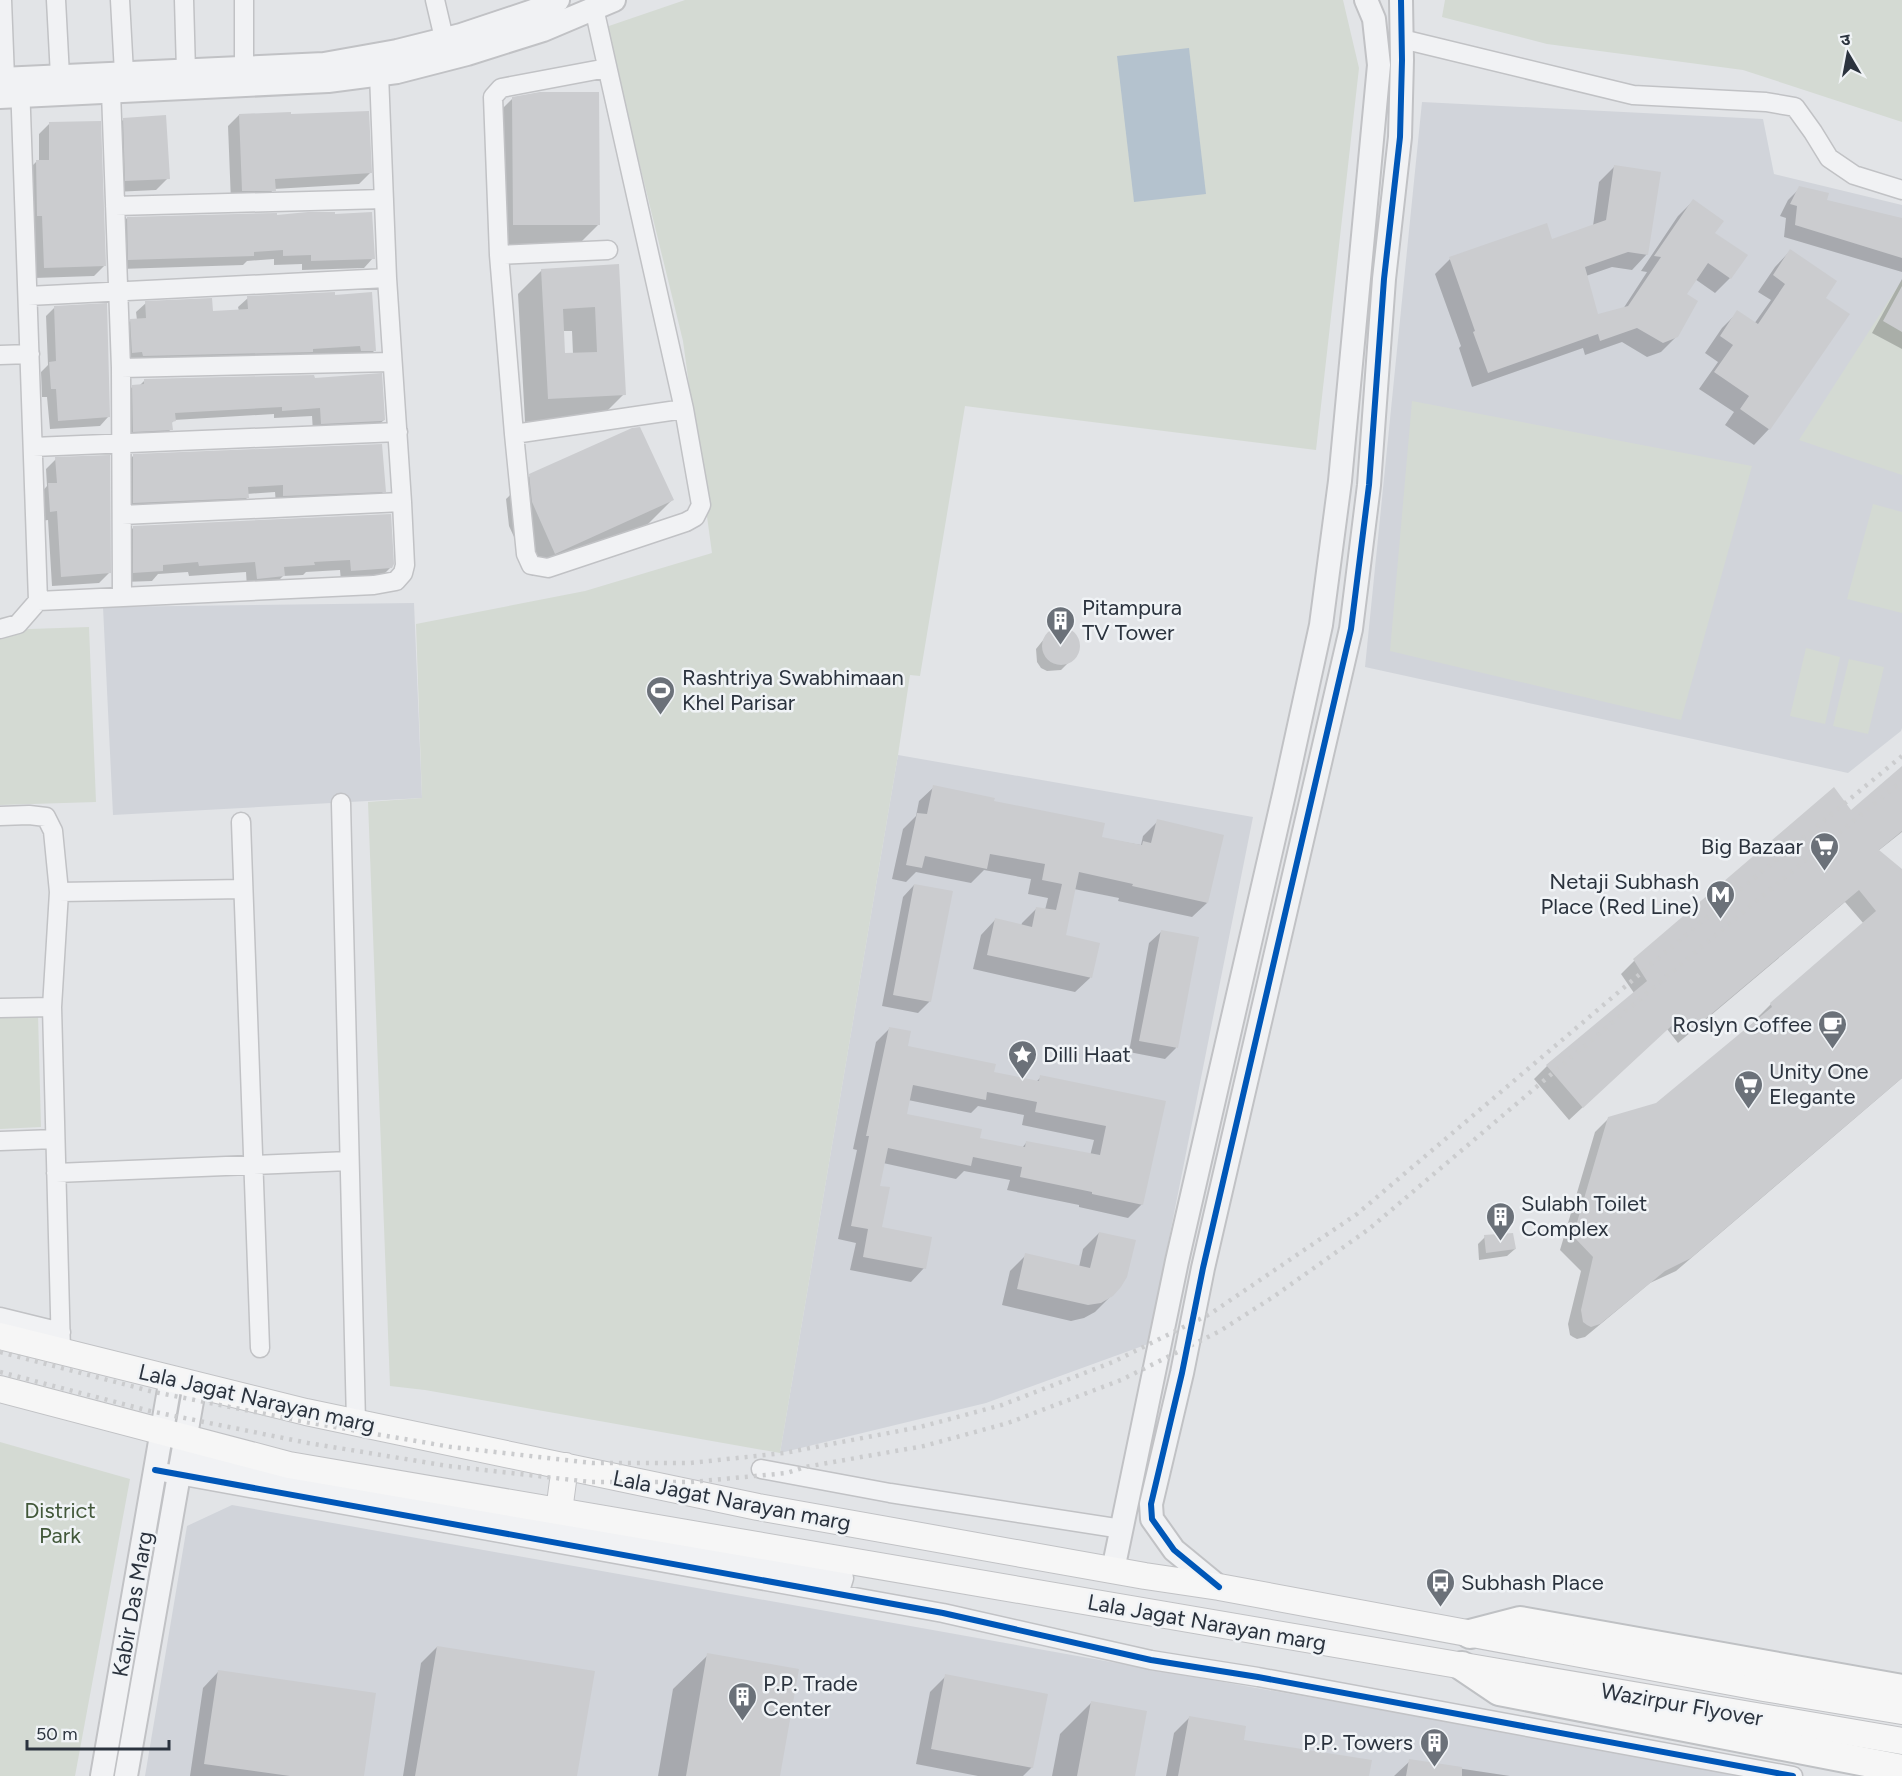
<svg xmlns="http://www.w3.org/2000/svg" width="1902" height="1776" viewBox="0 0 1902 1776" font-family="Figtree,'Noto Sans Devanagari',sans-serif">
	<style>
		.built { fill: #d1d4da }
		.green { fill: #d4dad3 }
		.water { fill: #b4c2ce }
		.shadow { fill: #0003; fill-rule: evenodd }
		.building { fill: #cbcccf; fill-rule: evenodd }
		.lines { fill: none; stroke-linecap: round; stroke-linejoin: round }
		.minor-casing { stroke: #c1c2c5; stroke-width: 21 }
		.tertiary-casing { stroke: #c1c2c5; stroke-width: 26 }
		.secondary-casing { stroke: #c1c2c5; stroke-width: 28 }
		.primary-casing { stroke: #bfc1c4; stroke-width: 32 }
		.minor { stroke: #f1f2f4; stroke-width: 18 }
		.tertiary { stroke: #f1f2f4; stroke-width: 22 }
		.secondary { stroke: #f6f6f6; stroke-width: 26 }
		.primary { stroke: #f6f6f6; stroke-width: 28 }
		.rail { stroke: #cbccce; stroke-width: 4.5; stroke-dasharray: 3 6; stroke-linecap: butt }
		.cycleway-casing { stroke: #f0f3f6; stroke-width: 10 }
		.cycleway { stroke: #0057b8; stroke-width: 6 }
		.labels { text-anchor: middle; stroke-width: 5; stroke-linejoin: round; paint-order: stroke }
		.poi-label { font-size: 22px; fill: #2b333e; stroke: #f0f3f6; text-anchor: start }
		.street-label { font-size: 22px; fill: #2b333e; stroke: #f0f3f6 }
		.park-label { font-size: 22px; fill: #42583a; stroke: #f0f3f6 }
	</style>
	<rect width="100%" height="100%" fill="#e2e4e7"/>
	<path class="built" d="M1422,102L1763,119L1774,174L1902,205V728L1901,731L1848,773L1365,667Z
		M414,603L422,798L113,815L103,607Z
		M898,755L1253,817L1148,1344L986,1403L780,1453Z
		M232,1505L1750,1776H145L187,1526Z"/>
	<path class="green" d="M685,0H1343L1359,68L1316,450L965,406L920,676L910,675L898,755L780,1453L425,1390L390,1386L368,802L422,798L416,624L585,591L712,553L683,341L606,27Z
		M1445,0H1902V122L1743,70L1547,44L1442,17Z
		M1902,280V475L1799,440Z
		M1412,401L1752,466L1681,720L1390,651Z
		M1873,504L1902,512V613L1847,599Z
		M89,627L96,802L0,805V630Z
		M1806,648L1840,657L1825,724L1790,716Z
		M1849,659L1884,667L1868,734L1833,726Z
		M38,1014L41,1127L0,1129V1015Z
		M0,1442L130,1479L75,1776H0Z"/>
	<path class="water" d="M1189,48L1206,194L1134,202L1117,56Z"/>
	<path class="shadow" d="M512,99L599,224L575,248H490L488,123Z
		M239,115L370,173L359,184L274,189L263,201L231,202L228,126Z
		M124,119L168,178L156,190L114,192L112,131Z
		M50,123L105,265L94,276L34,278L25,173L36,162H39V134Z
		M1614,167L1647,254L1632,270L1612,267L1586,276L1597,316L1623,309L1647,272L1641,271L1678,216L1693,201L1713,233L1730,278L1715,293L1695,279L1685,294L1677,336L1661,352L1647,357L1622,342L1585,355L1583,348L1472,387L1459,348L1461,346L1435,274L1450,259L1551,241L1593,226L1599,182Z
		M1800,188L1826,201L1902,220V272L1784,237L1786,218L1780,216L1788,200Z
		M127,218L373,258L364,268L302,270V264L274,265V259L247,261L243,265L120,269L118,228Z
		M1790,251L1824,298L1769,429L1754,445L1725,425L1734,412L1699,389L1718,362L1705,353L1722,328L1738,312L1754,324L1771,300L1758,292L1775,267Z
		M618,266L624,394L600,418L525,422L518,294L542,270ZM562,331H572L573,354L563,355Z
		M1902,279V349L1872,333Z
		M248,298L374,351L365,360L123,361L122,330L131,320H137L136,312L146,303L211,313L239,311L238,307Z
		M55,307L108,417L100,426L50,429L47,397H42L41,372L48,365L46,316Z
		M145,380H313L384,420L375,428L313,432L312,416L274,418V414L174,420L171,424V429L163,438L125,439V395L133,386H139Z
		M133,456L384,491L376,499L276,504L275,492L247,494L248,497L239,506L125,511V464Z
		M56,459L109,573L99,583L52,586L48,520L41,521L39,495L47,486L46,469Z
		M530,476L672,500L648,524L532,576L509,526L506,499Z
		M390,515L391,567L380,578L341,581L340,570L306,572L303,575L283,576L273,586L247,588L246,572L189,576L188,572L158,574L152,581L123,582V538L134,527Z
		M1060,628L1067,629L1077,638L1079,644L1078,651L1074,657L1061,670L1047,671L1041,668L1037,662L1036,649L1048,634L1053,630Z
		M1902,768V832L1878,851L1902,871V1078L1676,1271L1650,1283L1585,1337L1577,1339L1573,1337L1570,1335L1568,1324L1581,1271L1560,1250L1595,1132L1608,1119L1657,1104L1759,1019L1758,1017L1771,1004L1864,924L1845,902L1678,1043L1667,1029L1569,1120L1534,1079L1547,1066L1634,993L1621,974L1634,961L1834,790L1851,812Z
		M934,787L992,802L1100,838L1141,845L1143,836L1158,821L1207,903L1192,917L1118,901L1119,898L1074,889L1064,936L1098,944L1090,978L1075,992L973,969L981,935L995,920L1021,926L1022,923L1037,908L1045,910L1048,898L1028,894L1031,879L984,870L971,883L916,872L906,882L892,879L903,829L916,816L919,801Z
		M914,885L930,1001L918,1013L882,1006L903,897Z
		M1161,932L1176,1048L1165,1059L1129,1052L1149,943Z
		M890,1028L906,1047L992,1073L1036,1082L1041,1077L1164,1102L1142,1204L1128,1218L1079,1207V1205L1007,1190L1010,1180L964,1171L956,1179L883,1163L879,1187L880,1229L924,1268L911,1282L850,1270L856,1243L838,1239L857,1150L853,1149L876,1042ZM908,1100L971,1113L978,1106L1024,1115L1022,1125L1094,1140L1090,1156L1026,1143L1022,1148L978,1139L905,1115Z
		M1099,1233L1120,1287L1095,1312L1084,1318L1071,1321L1002,1305L1010,1271L1026,1255L1079,1267L1083,1249Z
		M1485,1237L1515,1249L1507,1256L1479,1260L1478,1244Z
		M437,1647L576,1776H403L421,1663Z
		M708,1655L779,1776H658L673,1689Z
		M218,1672L363,1776H190L203,1688Z
		M946,1676L1032,1767L1023,1776H978L916,1764L930,1692Z
		M1092,1702L1133,1776H1052L1060,1734Z
		M1190,1717L1242,1742L1368,1776H1166L1174,1733Z
		M1410,1761L1510,1776H1394Z"/>
	<path class="building" d="M540,92H599L600,225H513L512,97Z
		M369,111L372,173L275,179L276,191H242L239,114L291,112V114Z
		M166,115L170,179L125,181L123,118Z
		M101,121L106,266L44,268L42,216H37L36,160H49V122Z
		M1614,165L1661,172L1648,255L1628,252L1585,267L1598,314L1628,306L1661,257L1654,256L1693,199L1724,221L1715,233L1748,255L1731,279L1708,263L1687,294L1698,301L1678,337L1663,343L1637,328L1600,341L1598,334L1488,373L1473,332L1475,331L1449,257L1547,223L1552,239L1606,220Z
		M1799,186L1829,193L1827,200L1902,218V258L1795,225L1797,206L1790,204Z
		M308,212H335V214L372,212L375,259L311,261V255L283,256V250L254,252V256L128,260L127,217L277,213V215Z
		M1790,249L1837,281L1826,298L1850,314L1770,430L1740,409L1749,396L1714,372L1733,345L1720,336L1737,310L1758,324L1785,284L1773,275Z
		M619,264L626,395L548,399L541,269ZM595,307L597,352L565,353L563,309Z
		M1902,286V332L1883,321Z
		M335,292V295L372,292L376,351H361L360,346L313,349V352L143,356L142,352L132,353L130,319L146,318L145,301L212,298L213,311L248,309L247,296Z
		M107,303L110,417L58,421L56,389H51L49,362L56,361L54,306Z
		M382,373L385,420L381,421L321,424L320,408L282,411V407L175,413L176,421L172,422L173,430L133,432L132,385L144,384V379L314,375L315,378Z
		M640,427L674,500L555,554L532,502L529,474L632,428Z
		M382,444L386,492L283,496V485L248,487L249,498L133,503V454Z
		M110,455L111,573L61,577L57,511L50,512L48,483H57L55,457Z
		M391,514L394,564L392,568L351,571L350,560L314,562L315,565L284,567L285,576L257,579L255,562L199,566L198,562L163,565V571L133,573V526Z
		M1042 646a19 19 0 1 1 38 0a19 19 0 1 1-38 0Z
		M1902,766V831L1879,850L1902,869V1078L1691,1258L1665,1271L1600,1324L1591,1327L1587,1325L1583,1322L1581,1310L1593,1257L1573,1236L1608,1117L1656,1103L1772,1007L1770,1003L1876,911L1859,890L1691,1031L1680,1018L1583,1108L1546,1065L1647,981L1633,959L1834,787L1851,810Z
		M933,785L995,798L994,801L1105,823L1102,837L1142,845L1143,841L1151,843L1157,819L1224,835L1208,903L1132,886L1133,884L1079,872L1066,935L1100,943L1092,978L987,955L995,918L1032,927L1036,907L1056,910L1062,884L1042,880L1045,864L990,854L987,869L925,856L922,868L906,865L917,813L927,814Z
		M914,884L953,891L931,1002L893,995Z
		M1161,930L1199,937L1178,1048L1139,1041Z
		M889,1027L911,1031L908,1046L996,1064L994,1072L1039,1081L1040,1075L1166,1101L1143,1205L1092,1194V1192L1020,1177L1022,1167L973,1157L971,1166L888,1148L880,1186L890,1187L882,1227L932,1237L926,1269L863,1257L868,1229L851,1226L869,1136H866ZM913,1085L986,1100L987,1092L1037,1102L1035,1112L1106,1126L1100,1155L1026,1141L1025,1147L980,1138L982,1129L907,1114Z
		M1099,1232L1136,1240L1127,1277L1121,1287L1113,1296L1101,1303L1088,1305L1017,1289L1025,1253L1090,1268Z
		M1513,1233L1516,1249L1486,1253L1484,1235Z
		M437,1646L595,1671L577,1776H415Z
		M707,1653L799,1669L780,1776H686Z
		M218,1670L376,1693L364,1776H290L204,1764Z
		M945,1674L1048,1694L1033,1768L931,1749Z
		M1091,1701L1147,1711L1135,1776H1077Z
		M1189,1716L1246,1726L1244,1740L1372,1760L1369,1776H1178Z
		M1409,1759L1462,1767V1776H1406Z"/>
	<g class="lines">
		<defs>
			<path id="minor" d="M2,0L5,78
				M56,0L60,76
				M120,0L124,73
				M184,0L186,71
				M435,0L447,51
				M594,8L684,409L701,505L695,517L686,522L548,568L531,565L526,554L514,434L684,409
				M1402,39L1633,95L1766,102L1795,107L1813,132L1829,158L1854,175L1902,190
				M244,68V0
				M20,83L38,601L374,585L396,581L403,573L405,565L402,502L387,278L379,74
				M111,92L121,368L122,597
				M115,206L384,199
				M499,255L608,250
				M28,296L387,278
				M0,355L30,354
				M121,368L392,362
				M514,434L499,255L493,97L501,88L607,68
				M33,447L398,432
				M122,515L402,502
				M0,629L18,624L38,601
				M341,803L356,1422
				M0,816L29,815L46,817L53,831L59,892L52,1007L61,1351
				M241,822L260,1348
				M59,892L243,889
				M0,1008L52,1007
				M0,1141L55,1139
				M56,1173L349,1161
				M0,1317L61,1332
				M182,1458L844,1578L839,1594
				M761,1469L890,1493L1122,1529
				M167,1473L943,1613L1151,1660L1258,1677L1793,1776"/>
			<path id="tertiary" d="M0,79L324,64L397,51L461,35L533,11L558,0
				M0,97L328,81L397,72L467,54L543,30L614,0
				M1113,1570L1177,1261L1285,790L1321,625L1340,481L1379,65L1374,19L1366,0
				M1219,1587L1174,1550L1152,1519L1151,1504L1182,1373L1203,1268L1351,629L1369,485L1384,279L1400,137L1402,60L1401,0
				M102,1776L171,1378
				M126,1776L195,1384"/>
			<path id="secondary" d="M0,1336L306,1412L758,1507L1145,1576L1219,1587L1764,1688L1902,1711
				M0,1389L289,1465L1902,1741
				M559,1511L565,1466"/>
			<path id="primary" d="M1470,1634L1520,1621L1902,1689
				M1462,1666L1499,1691L1902,1769"/>
		</defs>
		<use href="#minor" class="minor-casing"/>
		<use href="#tertiary" class="tertiary-casing"/>
		<use href="#secondary" class="secondary-casing"/>
		<use href="#primary" class="primary-casing"/>
		<use href="#minor" class="minor"/>
		<use href="#tertiary" class="tertiary"/>
		<use href="#secondary" class="secondary"/>
		<use href="#primary" class="primary"/>
		<path class="rail" d="M0,1352L154,1392L311,1423L451,1447L592,1463H690L784,1453L920,1427L1002,1405L1113,1362L1210,1314L1357,1214L1713,912L1902,756
			M0,1372L150,1411L308,1443L448,1466L591,1482H691L787,1473L805,1467L924,1446L1008,1423L1121,1380L1220,1331L1273,1297L1369,1229L1726,926L1902,781"/>
		<defs>
			<path id="cycleway" d="M155,1470L943,1613L1151,1660L1258,1677L1793,1776
				M1219,1587L1174,1550L1152,1519L1151,1504L1182,1373L1203,1268L1351,629L1369,485L1384,279L1400,137L1402,60L1401,0"/>
		</defs>
		<use href="#cycleway" class="cycleway-casing"/>
		<use href="#cycleway" class="cycleway"/>
	</g>
	<defs>
		<symbol id="building-pin" viewBox="-11 -11 22 30"><path d="M0 17L-7.5 6A9.5 9.5 0 1 1 7.5 6Z" fill="#6b7179" stroke="#f0f3f6"/><path d="M-4-6H4V6H1V3H-1V6H-4ZM-2.5-4.3h1.7v1.8h-1.7ZM.8-4.3h1.7v1.8H.8ZM-2.5-1h1.7V.8h-1.7ZM.8-1h1.7V.8H.8Z" fill="#fff"/></symbol>
		<symbol id="stadium-pin" viewBox="-11 -11 22 30"><path d="M0 17L-7.5 6A9.5 9.5 0 1 1 7.5 6Z" fill="#6b7179" stroke="#f0f3f6"/><path d="M0-5a6.5 5 0 1 0 0 10a6.5 5 0 1 0 0-10ZM-3.5-1.8h7v3.6h-7Z" fill="#fff"/></symbol>
		<symbol id="supermarket-pin" viewBox="-11 -11 22 30"><path d="M0 17L-7.5 6A9.5 9.5 0 1 1 7.5 6Z" fill="#6b7179" stroke="#f0f3f6"/><path d="M-6-5.5h2.5l.6 2H6L4.5 2H-2.5L-4.4-4H-6ZM-1.5 3.2a1.3 1.3 0 1 0 .1 0ZM3 3.2a1.3 1.3 0 1 0 .1 0Z" fill="#fff"/></symbol>
		<symbol id="metro-pin" viewBox="-11 -11 22 30"><path d="M0 17L-7.5 6A9.5 9.5 0 1 1 7.5 6Z" fill="#6b7179" stroke="#f0f3f6"/><path d="M-5.5 5V-5H-3L0 0L3-5H5.5V5H3V-.5L0 4L-3-.5V5Z" fill="#fff"/></symbol>
		<symbol id="cafe-pin" viewBox="-11 -11 22 30"><path d="M0 17L-7.5 6A9.5 9.5 0 1 1 7.5 6Z" fill="#6b7179" stroke="#f0f3f6"/><path d="M-5.5-4.5H6V0H3Q3 3.5 0 3.5H-2.5Q-5.5 3.5-5.5 0ZM3-3.2v2h1.7v-2ZM-6 4.5H4V6H-6Z" fill="#fff"/></symbol>
		<symbol id="sight-pin" viewBox="-11 -11 22 30"><path d="M0 17L-7.5 6A9.5 9.5 0 1 1 7.5 6Z" fill="#6b7179" stroke="#f0f3f6"/><path d="M0-6L1.8-2.2L6-1.7L2.9 1.2L3.7 5.4L0 3.3L-3.7 5.4L-2.9 1.2L-6-1.7L-1.8-2.2Z" fill="#fff"/></symbol>
		<symbol id="bus-pin" viewBox="-11 -11 22 30"><path d="M0 17L-7.5 6A9.5 9.5 0 1 1 7.5 6Z" fill="#6b7179" stroke="#f0f3f6"/><path d="M-5-6H5V4H4V6H2V4H-2V6H-4V4H-5ZM-3.5-4V0h7V-4ZM-3.5 1.2v1.5H-2V1.2ZM2 1.2v1.5H3.5V1.2Z" fill="#fff"/></symbol>
	</defs>
	<g fill-rule="evenodd">
		<use href="#building-pin" x="1044" y="604" width="33" height="45"/>
		<use href="#stadium-pin" x="644" y="674" width="33" height="45"/>
		<use href="#supermarket-pin" x="1808" y="830" width="33" height="45"/>
		<use href="#metro-pin" x="1704" y="878" width="33" height="45"/>
		<use href="#cafe-pin" x="1816" y="1008" width="33" height="45"/>
		<use href="#sight-pin" x="1006" y="1038" width="33" height="45"/>
		<use href="#supermarket-pin" x="1732" y="1068" width="33" height="45"/>
		<use href="#building-pin" x="1484" y="1200" width="33" height="45"/>
		<use href="#bus-pin" x="1424" y="1566" width="33" height="45"/>
		<use href="#building-pin" x="726" y="1680" width="33" height="45"/>
		<use href="#building-pin" x="1418" y="1726" width="33" height="45"/>
	</g>
	<g class="labels">
		<g class="poi-label">
			<text x="1082" y="615">Pitampura<tspan x="1082" dy="25">TV Tower</tspan></text>
			<text x="682" y="685">Rashtriya Swabhimaan<tspan x="682" dy="25">Khel Parisar</tspan></text>
			<text x="1803" y="854" text-anchor="end">Big Bazaar</text>
			<text x="1699" y="889" text-anchor="end">Netaji Subhash<tspan x="1699" dy="25">Place (Red Line)</tspan></text>
			<text x="1812" y="1032" text-anchor="end">Roslyn Coffee</text>
			<text x="1043" y="1062">Dilli Haat</text>
			<text x="1769" y="1079">Unity One<tspan x="1769" dy="25">Elegante</tspan></text>
			<text x="1521" y="1211">Sulabh Toilet<tspan x="1521" dy="25">Complex</tspan></text>
			<text x="1461" y="1590">Subhash Place</text>
			<text x="763" y="1691">P.P. Trade<tspan x="763" dy="25">Center</tspan></text>
			<text x="1413" y="1750" text-anchor="end">P.P. Towers</text>
		</g>
		<g class="street-label">
			<text transform="translate(257 1398) rotate(13)" y="8">Lala Jagat Narayan marg</text>
			<text transform="translate(732 1500) rotate(11)" y="8">Lala Jagat Narayan marg</text>
			<text transform="translate(132 1604) rotate(-80)" y="8">Kabir Das Marg</text>
			<text transform="translate(1207 1622) rotate(10)" y="8">Lala Jagat Narayan marg</text>
			<text transform="translate(1682 1704) rotate(10)" y="8">Wazirpur Flyover</text>
		</g>
		<g class="park-label">
			<text x="60" y="1518">District<tspan x="60" dy="25">Park</tspan></text>
		</g>
	</g>
	<g transform="translate(1848 54) rotate(350)" stroke="#f0f3f6" stroke-width="4.5" paint-order="stroke">
	<path d="M0-4.5L10 22L0 15L-10 22Z" fill="#2b333e"/>
	<text y="-9" font-size="16" font-weight="bold" text-anchor="middle" fill="#2b333e">उ</text>
	</g>
	<path d="M27 1740v9h142v-9" fill="none" stroke="#2b333e" stroke-width="3"/>
	<text x="36" y="1740" font-size="18" fill="#2b333e" stroke="#f0f3f6" stroke-width="4.5" paint-order="stroke">50 m</text>
</svg>
